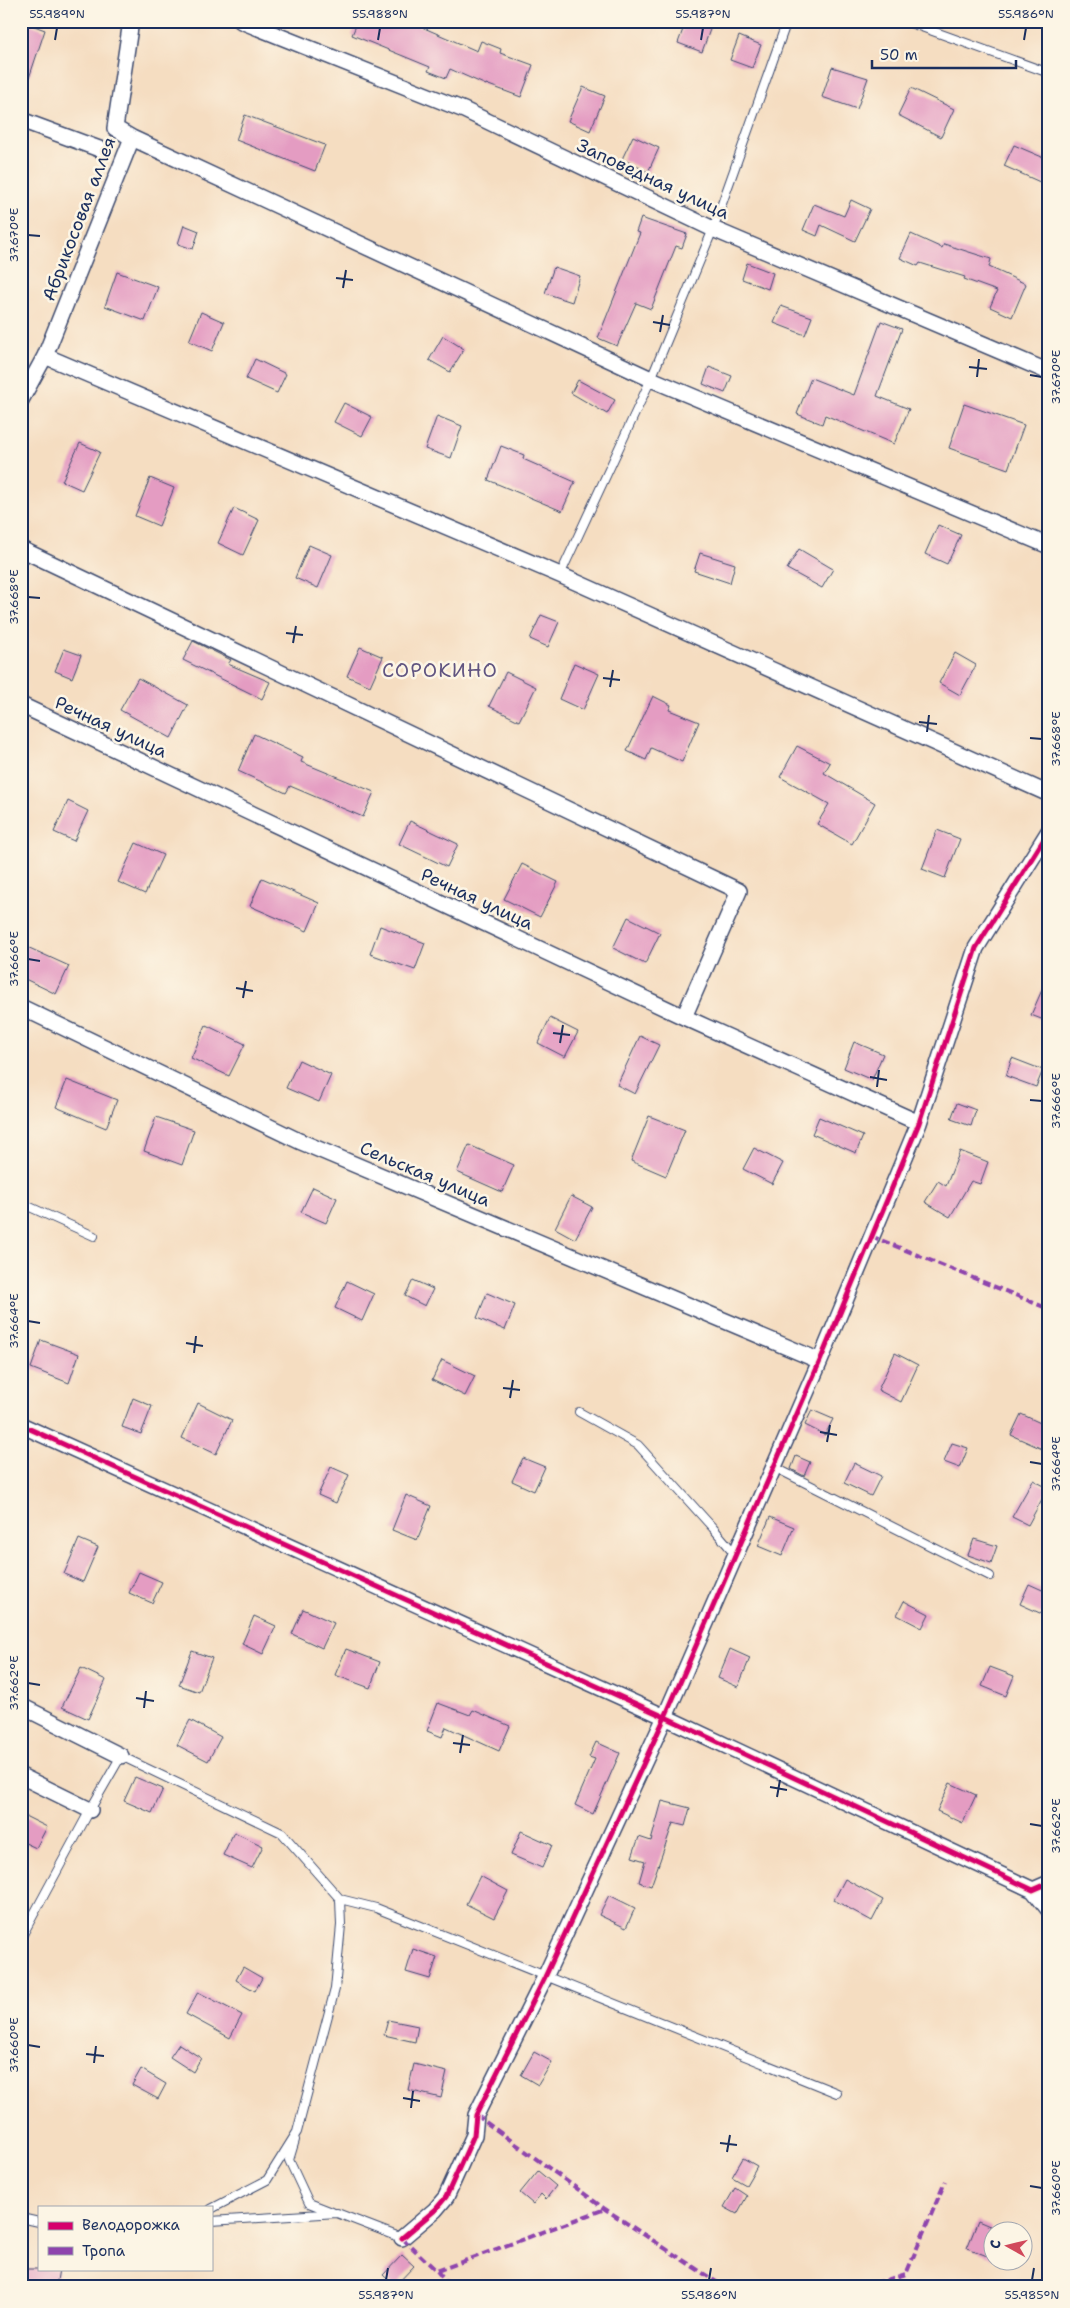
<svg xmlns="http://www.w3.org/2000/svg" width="1070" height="2308" viewBox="0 0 1070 2308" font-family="'Shantell Sans',sans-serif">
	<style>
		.building { fill: #e49cc2 }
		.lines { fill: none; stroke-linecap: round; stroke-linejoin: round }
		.service-casing { stroke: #3c496d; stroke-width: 10 }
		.minor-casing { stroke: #3c496d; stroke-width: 18 }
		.service { stroke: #fff; stroke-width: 8 }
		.minor { stroke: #fff; stroke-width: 15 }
		.quiet { stroke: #8e44ad; stroke-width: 4; stroke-dasharray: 8 4; stroke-linecap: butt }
		.cycleway-casing { stroke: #fcf5e5; stroke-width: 8 }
		.cycleway { stroke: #d6006c; stroke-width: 5 }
		.ticks { fill: none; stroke: #1b2f5e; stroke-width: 2 }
		.labels { text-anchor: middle; stroke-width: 5; stroke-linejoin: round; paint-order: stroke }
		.street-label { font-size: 18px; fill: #1b2f5e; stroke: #fcf5e5 }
		.quarter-label { font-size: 20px; letter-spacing: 1px; fill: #615581; stroke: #fcf5e5 }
		.neatline { fill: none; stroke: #1b2f5e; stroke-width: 2 }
		.ticks-label { font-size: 12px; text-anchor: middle; fill: #1b2f5e }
	</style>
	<rect width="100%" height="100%" fill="#fcf5e5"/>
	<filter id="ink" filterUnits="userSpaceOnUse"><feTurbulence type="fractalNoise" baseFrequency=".02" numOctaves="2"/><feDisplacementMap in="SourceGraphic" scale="10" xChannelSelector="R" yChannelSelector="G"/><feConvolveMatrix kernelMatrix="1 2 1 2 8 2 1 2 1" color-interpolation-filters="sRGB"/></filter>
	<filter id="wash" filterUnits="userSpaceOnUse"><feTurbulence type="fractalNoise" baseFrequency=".0096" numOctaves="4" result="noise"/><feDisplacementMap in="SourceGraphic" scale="20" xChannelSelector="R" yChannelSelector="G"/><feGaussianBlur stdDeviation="1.12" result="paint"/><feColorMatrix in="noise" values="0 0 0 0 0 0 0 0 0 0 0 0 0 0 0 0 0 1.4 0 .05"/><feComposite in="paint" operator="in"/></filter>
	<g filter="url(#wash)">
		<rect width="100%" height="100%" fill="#f5ddc1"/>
		<g id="blocks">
			<path class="building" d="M21,21L45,30L24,93H21Z
				M358,21H408L477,51L481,41L501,49L500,53L533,65L521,97L486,84V85L450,69L446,78L428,71L430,67L352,35Z
				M686,21H713L702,52L678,43Z
				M739,36L761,45L752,68L730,60Z
				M832,67L868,78L857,109L822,97Z
				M583,87L605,96L590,131L568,121Z
				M911,88L954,109L941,137L898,115Z
				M245,115L325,145L315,171L236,140Z
				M633,136L659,148L648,172L622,159Z
				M1014,145L1049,160V186L1004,166Z
				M851,200L870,209L855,241L821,225L817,236L803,230L814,204L844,216Z
				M641,218L687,234L682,248L676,246L651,309L636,303L617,346L598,338L640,233L636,232Z
				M184,225L199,231L193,249L178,244Z
				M911,234L942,248L944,244L991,259L989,267L1026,284L1012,317L990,307L997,291L964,279L965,277L920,263L918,266L900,258Z
				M747,263L773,273L768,289L742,279Z
				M554,267L580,276L572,302L545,293Z
				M117,272L158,287L145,321L105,306Z
				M781,306L812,317L805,335L774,323Z
				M201,312L224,322L212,351L189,341Z
				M881,321L902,329L877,396L909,409L894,444L825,415L822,424L797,414L811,378L854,395Z
				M443,336L464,349L450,372L429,360Z
				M255,359L286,374L277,393L246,379Z
				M709,367L732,376L725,393L703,384Z
				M578,380L615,400L607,414L571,393Z
				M344,403L372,417L362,436L334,422Z
				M964,404L1024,425L1008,469L949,448Z
				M437,416L462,426L451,458L425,449Z
				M80,443L100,452L82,490L62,481Z
				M501,446L524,455L523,459L575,482L562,511L488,480Z
				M150,478L174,488L159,526L135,516Z
				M234,508L259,520L243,555L218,543Z
				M938,525L961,535L947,564L925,554Z
				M309,545L332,555L318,588L295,578Z
				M799,549L833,569L822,588L787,569Z
				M700,553L735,564L730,583L694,571Z
				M541,615L559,622L548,647L530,639Z
				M193,641L231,660L228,664L270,682L262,699L183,660Z
				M360,647L383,657L370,686L347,676Z
				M64,649L81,655L72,678L55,671Z
				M955,653L976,665L960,695L939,683Z
				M574,663L599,674L583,710L559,699Z
				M506,672L536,687L519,721L489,706Z
				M138,678L188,705L171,738L120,710Z
				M653,696L671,705L669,710L699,722L682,762L651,748L646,760L627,751Z
				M254,734L303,757L301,762L374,792L363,817L290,786L286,793L238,771Z
				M797,746L830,763L824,773L875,803L852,844L817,824L829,804L780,777Z
				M68,801L88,811L74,841L54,832Z
				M410,821L458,844L447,867L399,844Z
				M937,830L960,839L945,878L922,869Z
				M136,843L163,855L145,894L118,882Z
				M522,864L558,882L540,917L504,899Z
				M262,878L319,903L307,931L250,906Z
				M628,917L660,933L645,964L613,948Z
				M380,926L425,943L415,970L370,954Z
				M25,946L69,966L56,994L21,977V954Z
				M1049,974V1022L1031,1015Z
				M550,1018L578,1032L565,1057L538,1043Z
				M206,1025L245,1044L229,1076L191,1058Z
				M640,1036L659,1045L635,1094L617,1085Z
				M854,1042L883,1054L872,1080L844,1068Z
				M1012,1058L1043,1070L1036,1087L1006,1076Z
				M299,1060L331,1075L319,1102L286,1088Z
				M67,1080L117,1100L106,1128L56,1107Z
				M957,1103L976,1110L971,1126L951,1119Z
				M649,1116L685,1130L666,1176L631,1161Z
				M156,1117L194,1130L182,1165L144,1151Z
				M819,1117L863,1136L856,1153L812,1134Z
				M469,1145L514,1165L502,1192L457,1172Z
				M754,1148L783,1163L772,1184L743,1169Z
				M960,1151L988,1162L980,1184L971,1181L950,1217L925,1202L938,1181L946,1186Z
				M313,1187L337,1198L326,1223L301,1212Z
				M571,1196L592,1207L575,1239L555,1228Z
				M413,1280L433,1289L425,1306L405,1296Z
				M347,1281L374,1294L362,1321L335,1308Z
				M487,1293L515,1305L505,1330L477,1318Z
				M41,1340L79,1354L69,1383L31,1368Z
				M895,1353L918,1365L901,1402L878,1390Z
				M442,1360L475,1376L465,1396L432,1380Z
				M133,1398L152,1406L141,1434L122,1427Z
				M198,1403L232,1420L216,1454L182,1438Z
				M812,1410L833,1419L825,1435L805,1425Z
				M1021,1414L1049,1427V1452L1011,1435Z
				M952,1443L968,1448L960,1468L944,1462Z
				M796,1456L810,1462L804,1476L791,1469Z
				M523,1458L545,1467L534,1491L512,1481Z
				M854,1463L881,1476L871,1496L844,1483Z
				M331,1467L349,1475L336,1503L318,1495Z
				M1033,1480L1048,1488L1028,1525L1012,1517Z
				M406,1495L431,1506L417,1540L392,1530Z
				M770,1517L794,1527L782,1556L758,1546Z
				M79,1539L98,1547L83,1582L64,1574Z
				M974,1539L997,1546L991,1563L968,1555Z
				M139,1572L162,1582L152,1603L129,1593Z
				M1029,1584L1049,1593V1600L1042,1614L1020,1604Z
				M904,1601L929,1614L922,1628L897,1615Z
				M303,1609L334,1623L322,1648L292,1634Z
				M254,1616L276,1626L263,1654L242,1644Z
				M346,1649L380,1662L370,1688L335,1675Z
				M730,1649L750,1658L738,1687L718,1678Z
				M192,1651L212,1658L199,1692L179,1685Z
				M990,1667L1014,1676L1006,1696L982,1686Z
				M81,1668L106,1680L88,1719L62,1707Z
				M438,1703L470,1715L473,1710L510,1726L499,1751L446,1727L442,1737L427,1731Z
				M190,1720L221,1737L208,1761L177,1745Z
				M596,1742L620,1753L593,1814L575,1805L595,1759L589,1757Z
				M135,1777L163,1789L152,1813L124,1801Z
				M950,1783L976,1795L963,1823L937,1811Z
				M662,1801L690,1808L685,1826L673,1823L651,1886L639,1882L645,1861L632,1857L639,1837L651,1841Z
				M21,1814L47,1827L36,1848L21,1841Z
				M521,1831L552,1845L542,1868L511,1855Z
				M234,1832L263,1846L252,1868L223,1855Z
				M480,1876L508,1891L494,1918L466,1904Z
				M845,1879L883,1900L872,1921L834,1900Z
				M609,1895L635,1908L626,1928L599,1915Z
				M413,1949L437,1957L430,1979L406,1972Z
				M243,1967L262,1978L255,1991L236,1980Z
				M198,1992L242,2015L230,2038L186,2014Z
				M388,2020L418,2026L415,2042L384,2035Z
				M179,2044L201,2058L193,2072L170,2057Z
				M534,2052L552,2062L538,2085L521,2075Z
				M414,2064L447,2072L441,2098L408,2090Z
				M141,2069L166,2084L158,2099L132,2085Z
				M743,2158L757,2166L746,2185L732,2177Z
				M538,2171L556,2186L546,2199L541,2194L533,2204L520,2193Z
				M735,2188L747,2196L737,2214L724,2207Z
				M978,2221L992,2227V2258L967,2248Z
				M402,2255L414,2266L395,2286L383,2275Z
				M21,2269H59L56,2287L21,2280Z"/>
		</g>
	</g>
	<g filter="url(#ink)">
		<use href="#blocks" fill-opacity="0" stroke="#3c496d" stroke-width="1"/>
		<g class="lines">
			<defs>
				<path id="service" d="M905,21L1049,73
					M560,575L651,379L713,229L787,21
					M21,1203L94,1236
					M579,1412L638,1445L713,1528L736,1555
					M774,1467L990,1576
					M21,1938L90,1810L121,1756L282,1833L340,1899L376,1908L837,2093
					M295,2140L289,2160L309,2203L332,2212
					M211,2209L267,2180L297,2132L335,1989L341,1925L340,1899
					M21,2218L39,2222
					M211,2221L337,2213L402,2238"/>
				<path id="minor" d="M241,21L464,110L713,229L1049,372
					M21,120L102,150
					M132,138L651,379L1049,546
					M45,356L560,575L1049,794
					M21,400L45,356L132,138L115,128L131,21
					M21,549L739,891L684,1017
					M21,705L684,1017L919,1123
					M21,1007L299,1141L820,1361
					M21,1425L665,1717L1033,1890L1049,1883
					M21,1706L121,1756
					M21,1776L90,1810
					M1033,1890L1049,1910
					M402,2238L435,2210L446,2197L474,2135L476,2115L545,1977L665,1717L820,1361L919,1123L976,948L1049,831"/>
			</defs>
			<use href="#service" class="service-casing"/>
			<use href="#minor" class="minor-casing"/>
			<use href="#service" class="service"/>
			<use href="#minor" class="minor"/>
			<path class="quiet" d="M871,1236L1049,1309
				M476,2115L605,2209L724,2287
				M402,2238L437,2271L450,2287
				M437,2271L605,2209
				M863,2287L906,2274L945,2182"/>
			<defs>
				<path id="cycleway" d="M21,1425L665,1717L1033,1890L1049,1883
					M402,2238L435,2210L446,2197L474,2135L476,2115L545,1977L665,1717L820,1361L919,1123L976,948L1049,831"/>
			</defs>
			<use href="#cycleway" class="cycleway-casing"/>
			<use href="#cycleway" class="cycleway"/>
		</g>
	</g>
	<path class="ticks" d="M55,40L57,28M378,40L380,28M701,40L703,28M1024,40L1026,28M28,235L40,236M336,278L353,280M343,288L346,270M653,322L670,325M660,332L663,315M969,367L987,369M1030,375L1042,377M977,377L979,359M28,597L40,598M286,633L303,635M293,643L296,626M603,678L620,680M610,687L613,670M919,722L937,724M927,732L929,715M1030,738L1042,739M28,959L40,961M236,988L253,991M243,998L246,981M553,1033L570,1035M560,1043L563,1025M870,1077L887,1080M877,1087L879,1070M1030,1100L1042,1101M28,1321L40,1323M186,1343L203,1346M194,1353L196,1336M503,1388L520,1390M510,1398L513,1380M820,1432L837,1435M827,1442L830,1425M1030,1462L1042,1464M28,1683L40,1685M136,1698L154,1701M144,1708L146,1691M453,1743L470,1745M460,1753L463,1735M770,1787L787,1790M777,1797L780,1780M1030,1824L1042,1826M28,2045L40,2047M86,2054L104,2056M94,2063L96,2046M403,2098L420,2101M411,2108L413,2091M720,2143L737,2145M727,2152L730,2135M1030,2186L1042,2188M386,2280L388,2268M709,2280L711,2268M1032,2280L1034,2268"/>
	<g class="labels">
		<g class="street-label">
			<text transform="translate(653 179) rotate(25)" y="6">Заповедная улица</text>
			<text transform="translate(79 219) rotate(-69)" y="6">Абрикосовая аллея</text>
			<text transform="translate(111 727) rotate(25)" y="6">Речная улица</text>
			<text transform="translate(477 899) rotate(25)" y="6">Речная улица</text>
			<text transform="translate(425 1174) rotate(23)" y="6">Сельская улица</text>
		</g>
		<g class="quarter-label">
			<text x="440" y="677">СОРОКИНО</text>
		</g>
	</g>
	<rect width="1070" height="2308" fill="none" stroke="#fcf5e5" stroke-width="55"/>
	<rect x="38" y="2206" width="175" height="65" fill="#fcf5e5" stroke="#a2a6af"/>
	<rect x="48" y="2222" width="25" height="8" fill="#d6006c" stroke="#a2a6af"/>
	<text x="82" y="2230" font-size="15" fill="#1b2f5e">Велодорожка</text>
	<rect x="48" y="2247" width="25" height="8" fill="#8e44ad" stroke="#a2a6af"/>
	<text x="82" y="2256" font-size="15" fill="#1b2f5e">Тропа</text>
	<g transform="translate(1008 2246) rotate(278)"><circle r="24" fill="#fcf5e5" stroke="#a2a6af"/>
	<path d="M0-4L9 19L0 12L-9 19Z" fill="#d1495b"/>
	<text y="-8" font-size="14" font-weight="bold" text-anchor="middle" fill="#1b2f5e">С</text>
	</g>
	<path d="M872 60v8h144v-8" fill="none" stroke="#1b2f5e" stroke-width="2.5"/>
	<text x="880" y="60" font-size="15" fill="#1b2f5e" stroke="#fcf5e5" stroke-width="4" paint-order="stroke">50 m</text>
	<rect x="28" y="28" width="1014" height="2252" class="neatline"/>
	<g class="ticks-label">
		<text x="57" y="18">55.989°N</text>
		<text x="380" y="18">55.988°N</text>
		<text x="703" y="18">55.987°N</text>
		<text x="1026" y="18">55.986°N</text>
		<text transform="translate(14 235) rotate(-90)" y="4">37.670°E</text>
		<text transform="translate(1056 377) rotate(-90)" y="4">37.670°E</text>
		<text transform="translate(14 597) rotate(-90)" y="4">37.668°E</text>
		<text transform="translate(1056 739) rotate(-90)" y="4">37.668°E</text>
		<text transform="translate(14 959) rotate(-90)" y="4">37.666°E</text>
		<text transform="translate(1056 1101) rotate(-90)" y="4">37.666°E</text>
		<text transform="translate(14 1321) rotate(-90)" y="4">37.664°E</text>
		<text transform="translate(1056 1464) rotate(-90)" y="4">37.664°E</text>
		<text transform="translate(14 1683) rotate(-90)" y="4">37.662°E</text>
		<text transform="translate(1056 1826) rotate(-90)" y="4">37.662°E</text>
		<text transform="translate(14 2045) rotate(-90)" y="4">37.660°E</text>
		<text transform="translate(1056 2188) rotate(-90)" y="4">37.660°E</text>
		<text x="386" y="2299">55.987°N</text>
		<text x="709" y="2299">55.986°N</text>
		<text x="1032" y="2299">55.985°N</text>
	</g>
</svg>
